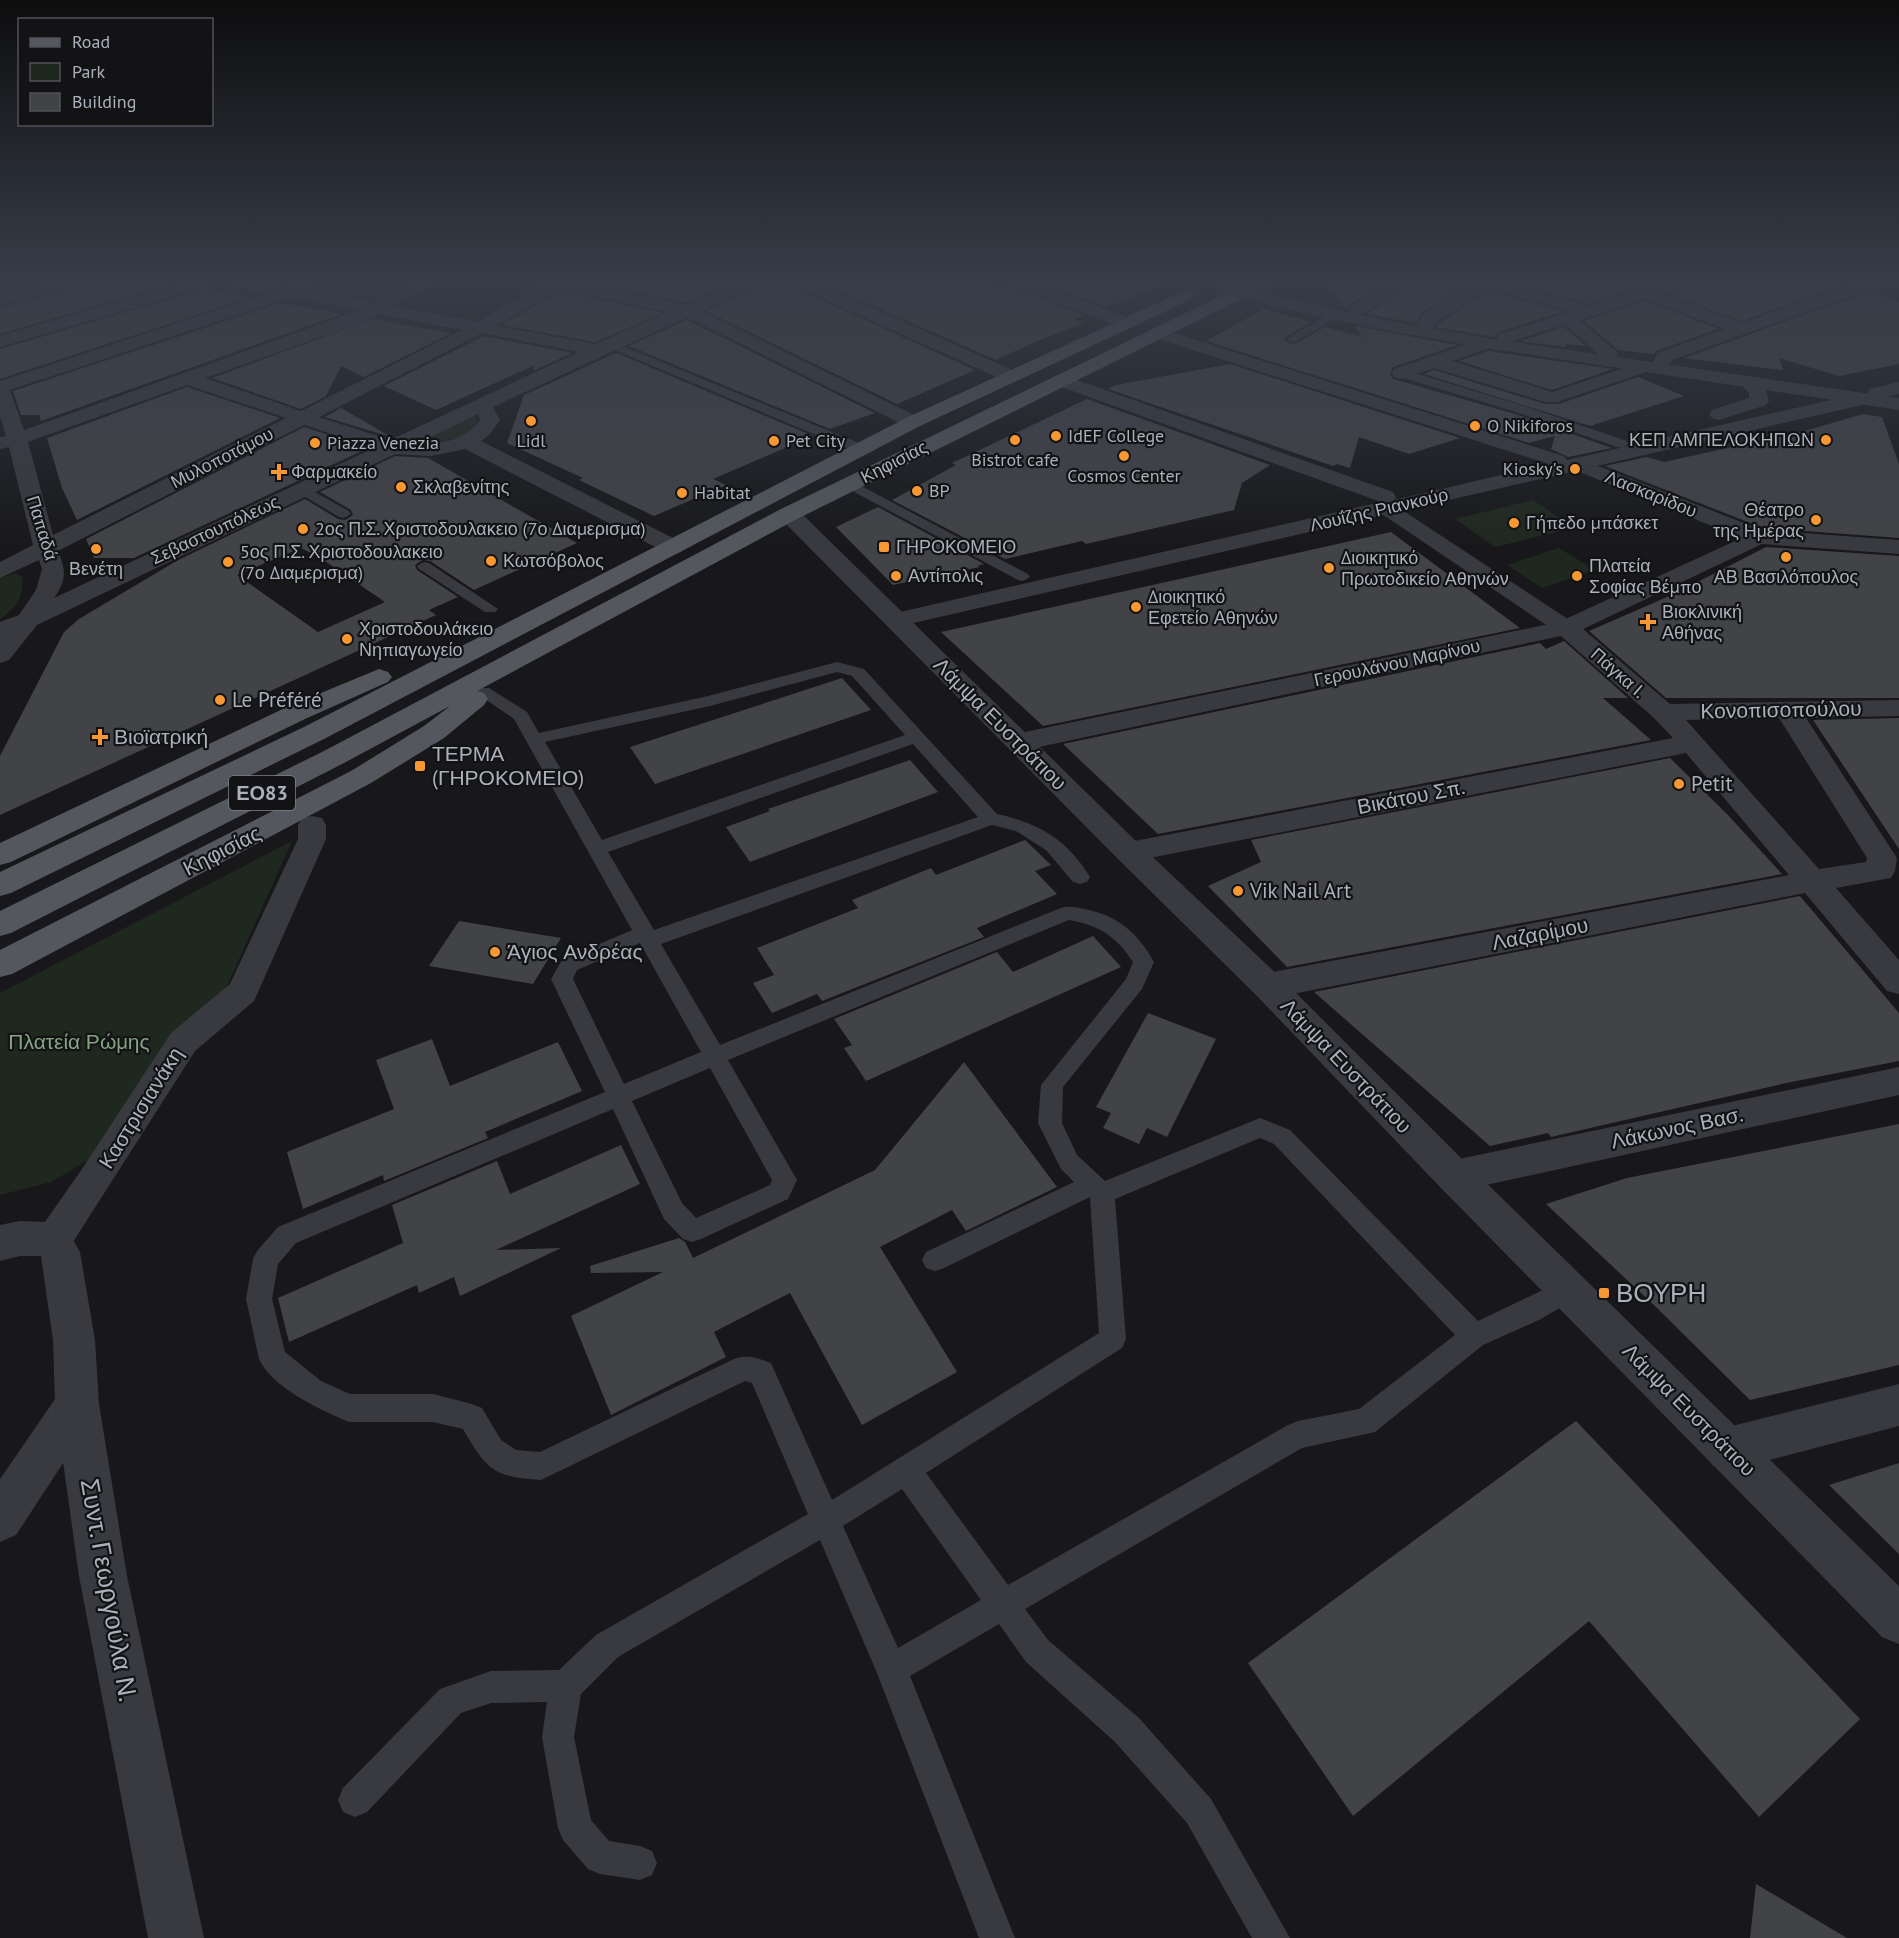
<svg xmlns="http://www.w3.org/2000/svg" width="1899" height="1938" viewBox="0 0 1899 1938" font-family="'PT Sans',sans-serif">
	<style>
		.green { fill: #1f281f }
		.building { fill: #424347; fill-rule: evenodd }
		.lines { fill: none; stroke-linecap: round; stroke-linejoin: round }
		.path { stroke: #3e4246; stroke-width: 2; stroke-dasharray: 1.5 2; stroke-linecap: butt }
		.service { fill: #383a3f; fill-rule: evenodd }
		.pedestrian { fill: #383a3f; fill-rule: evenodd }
		.minor { fill: #383a3f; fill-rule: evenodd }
		.tertiary { fill: #383a3f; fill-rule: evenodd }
		.primary { fill: #54585e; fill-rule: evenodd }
		.poi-dot { fill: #f79833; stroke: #131315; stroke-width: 2 }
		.labels { text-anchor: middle; stroke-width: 4.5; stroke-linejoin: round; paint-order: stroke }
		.far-poi-label { font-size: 18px; fill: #aab1ba; stroke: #131315; text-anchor: start }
		.far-street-label { font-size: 18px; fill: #aab1ba; stroke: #131315 }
		.shield { fill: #131315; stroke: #7d8288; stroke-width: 1.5 }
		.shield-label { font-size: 20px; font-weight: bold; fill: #aab1ba }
		.poi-label { font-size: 21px; fill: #aab1ba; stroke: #131315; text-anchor: start }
		.street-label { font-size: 21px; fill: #aab1ba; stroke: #131315 }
		.park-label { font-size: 21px; fill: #83a580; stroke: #131315 }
		.near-poi-label { font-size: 26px; fill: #aab1ba; stroke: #131315; text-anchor: start }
		.near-street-label { font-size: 26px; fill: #aab1ba; stroke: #131315 }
	</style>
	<rect width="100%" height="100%" fill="#18181a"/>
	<path class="green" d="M327,277H429L379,304L302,290Z
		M474,415L478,420L476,426C459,442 437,444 414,443Z
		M1533,500L1574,528L1495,547L1455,519Z
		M1559,548L1595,570L1542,588L1507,565Z
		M16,573L23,578C22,599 17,607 0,619V578Z
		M292,841L224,993L109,1148L51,1182L0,1195V993Z"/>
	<path class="building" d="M113,277H143L173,283L0,334V308Z
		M580,277H744L686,303L578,281Z
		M774,277H778L781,282L975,370L897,404L706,311L771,282Z
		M808,277H885L904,282L920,277H973L1002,289L1010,287L1084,315L1075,319L1084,323L1035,342L996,360Z
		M1038,277H1176L1177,279L1106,307L1032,279Z
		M1324,277H1394L1350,304L1346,309Z
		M1421,277H1450L1453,282L1466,286L1420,314L1416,323L1367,314Z
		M1505,277H1673L1590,304L1506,282Z
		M1708,277H1821L1844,285L1742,321L1669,294L1705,282Z
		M205,289L248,298L0,379V349Z
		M560,291L663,313L595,342L502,325Z
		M1487,291L1564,311L1499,332L1495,337L1436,327L1438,324Z
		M1868,292L1899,302V364L1839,376L1779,358L1783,370L1684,358Z
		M1646,301L1718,329L1656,351L1654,354L1618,350L1584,321Z
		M281,303L342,314L41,421L39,415H21L13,391Z
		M1264,309L1311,322L1285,337L1284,340L1291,344L1297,343L1325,327L1362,337L1355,326L1457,345L1393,367L1390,374L1393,379L1515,414L1612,448L1568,457L1551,449L1555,436L1529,443L1206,341Z
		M373,319L451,333L364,377L341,366L326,396L301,409L212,378Z
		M687,320L875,413L830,429L629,346Z
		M1564,327L1586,346L1565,344L1566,347L1521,341Z
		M484,336L572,353L533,371L535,365L436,410L384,386Z
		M1488,351L1613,369L1552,390L1459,361Z
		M616,353L813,436L713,479L726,485L654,516L579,480L583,478L507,443L524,395Z
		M1230,364L1460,438L1409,454L1359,437L1350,468L1337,464L1333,466L1108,389L1116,385Z
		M1434,370L1545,404H1559L1638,377L1684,396L1590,426L1424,374Z
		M187,387L280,418L77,520L62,488L47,438Z
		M1087,399L1270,465L1242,483L1234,510L1086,544L1082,541L1005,559L892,500L956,465L952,463Z
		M341,408L362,420L391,437L325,417Z
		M1863,414L1882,417L1899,464V538L1763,528L1605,466L1647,457L1664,462L1801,432Z
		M304,427L368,448L134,558H94L86,539Z
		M395,456L428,458L577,543L474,590L430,561L423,560L415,565L417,570L458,597L429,610L436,615L0,815V756L64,632L79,619L178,560L305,499L338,519L345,520L353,515L351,510L320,492ZM301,548L322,559L385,602L318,632L237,575Z
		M878,507L984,564L977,566L980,567L893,585L836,527Z
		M1391,532L1520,628L1043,726L941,632Z
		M1766,547L1899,556V698H1666L1589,631L1674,594Z
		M1564,641L1628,698H1603L1651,740L1158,834L1063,744L1540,643L1546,649Z
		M842,678L871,710L655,784L630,747Z
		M1899,718V849L1813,720Z
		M1670,758L1727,814L1782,874L1287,967L1208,886L1261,862L1251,840Z
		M910,760L938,792L750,862L726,827L770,811L768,809Z
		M1025,840L1051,865L1035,871L1057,894L977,928L984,937L822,1001L817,994L772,1013L753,983L774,975L757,948L858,908L852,900L931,868L936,875Z
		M1800,896L1899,1013V1061L1786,1083L1551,1137L1548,1133L1490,1146L1314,992Z
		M459,921L561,938L533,984L429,966Z
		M1093,936L1121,967L866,1081L844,1048L852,1045L834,1019L997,952L1013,972Z
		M1148,1013L1216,1039L1167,1137L1147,1128L1139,1144L1103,1128L1111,1113L1096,1107Z
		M432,1039L450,1086L558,1042L582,1091L485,1132L488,1138L384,1181L383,1175L303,1209L287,1152L394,1109L376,1060Z
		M964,1062L1057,1187L966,1231L952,1210L880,1247L957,1372L862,1425L790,1293L714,1332L726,1357L611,1415L571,1316L663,1272L591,1273L590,1266L679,1238L685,1242L693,1258L875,1170Z
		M1899,1124V1365L1750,1400L1658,1309L1546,1204L1627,1178Z
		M621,1145L640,1184L496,1250L561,1248L460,1296L454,1277L419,1293L417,1285L289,1342L278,1298L403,1243L392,1205L497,1161L510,1194Z
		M1576,1421L1860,1719L1759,1817L1589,1621L1353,1816L1248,1663Z
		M1899,1463V1554L1829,1485Z
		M1756,1884L1847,1938H1750Z"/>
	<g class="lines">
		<path class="path" d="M1634,322L1661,332"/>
		<path class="service" d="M1335,311L1340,314L1339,316L1296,341L1292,342L1286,339Z
			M610,341L866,446L867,449L866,452H856L606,346V342Z
			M1401,369L1524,406L1627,441L1628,444L1622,448L1617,447L1516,412L1397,376L1395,373Z
			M850,480L1028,574L1030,577L1023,581L1018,580L845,487L843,484L845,481Z
			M302,485L349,511L351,514L344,518L339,517L297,492L295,489L297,486Z
			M424,562L429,563L498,609L495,612H485L419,569L417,566Z
			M837,662L864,669L997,814C1038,823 1067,839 1090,877L1087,882L1080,884L1073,882L1046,850L1016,831L992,825L661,944L720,1045L1061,908C1070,905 1079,908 1089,910C1120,917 1139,935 1154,962L1142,989L1063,1087L1062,1123L1077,1155L1105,1181L1260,1118L1290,1130L1478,1321L1568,1278L1577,1282L1581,1290L1577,1298L1539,1320L1483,1345L1375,1432L1302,1448L1025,1609L1048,1640L1139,1718L1211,1799L1290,1938H1252L1187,1823L1115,1742L1026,1662L999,1624L910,1676L1015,1938H979L877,1673L820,1540L618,1657L581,1694L574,1737L591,1820L609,1841L640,1846L652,1851L657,1863L652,1875L640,1880L600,1874L588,1869L563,1840L558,1828L542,1737L547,1702L491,1703L461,1713L367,1812L355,1817L343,1812L338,1800L343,1788L440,1689L491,1671L559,1670L596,1635L808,1514L752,1383L745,1381L541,1480C493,1477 487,1470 463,1429L433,1422H349C321,1410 272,1388 259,1359L246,1299L253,1259L257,1251L278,1227L605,1092L551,979L562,960L632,930L514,719L475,692L477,688H489L527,712L539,733L708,696ZM837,672L852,676L905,735L602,840L545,742L710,706ZM913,744L978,817L654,930L608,852ZM1069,920C1099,925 1117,937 1133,962L1126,979L1041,1085L1038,1123L1061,1169L1074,1182L926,1252L922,1260L926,1268L935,1271L944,1268L1090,1197L1099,1333L832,1500L771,1363C758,1358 747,1354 734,1359L540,1452L516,1450L501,1440L482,1408L472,1404L433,1394H350L321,1381L285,1352L272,1299L278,1264L296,1243L613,1109L664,1219L683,1239L692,1242L701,1239L788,1199L797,1180L728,1060ZM640,943L701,1052L624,1084L573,979L577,970ZM710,1068L772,1180L770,1185L696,1218L682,1203L632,1101ZM1260,1138L1274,1144L1455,1335L1359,1409L1298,1421L1288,1425L1008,1585L926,1473L1122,1348L1126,1339L1115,1199ZM902,1489L981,1600L898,1648L843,1526Z"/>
		<path class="pedestrian" d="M307,277H328L295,295H283L281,292Z
			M424,277H444L383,311L377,313L369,308L371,305Z
			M509,277H544L563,281L565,284L557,289L517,282Z
			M1567,313L1573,315L1615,350L1618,354L1615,358H1603L1561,321L1559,318L1561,315Z
			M1643,362L1649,363L1652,367L1649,371L1558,402H1546L1543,398L1546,394Z
			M1577,458L1767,532L1770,537L1767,542L1759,543L1751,542L1570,468L1567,464L1570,460Z
			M1386,502L1393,504L1574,623L1578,628L1574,633L1566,635L1558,633L1379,512L1376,508L1379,504Z
			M312,816L322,818L326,825V839L254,1001L195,1051L66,1253L53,1258L40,1253L34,1241L40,1229L82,1169L171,1033L230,984L298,839V825L302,818Z"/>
		<path class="minor" d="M71,277H98L96,280L0,306V296Z
			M202,277H239L477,322L558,277H578L573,282L686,305L750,277H772L770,280L701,311L920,418L923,422L920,426H906L687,317L493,407L500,420L489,435L481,441L681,542L684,547L681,552L673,554L665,552L465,449L431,456L395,454L37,625L9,660L0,663V622L19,615L36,590L42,569L39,560L0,578V562L33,545L9,447L0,449V437L6,436L0,417V381L270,293L218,283L0,347V336ZM560,289L670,312L595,344L496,326ZM291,297L360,310L24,430L10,390ZM379,314L462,330L301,411L205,378L363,322ZM482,333L579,352L390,440L319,417ZM187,385L286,418L53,535L28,442ZM478,414L480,420C464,441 441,444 416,444ZM304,425L374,448L54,598C67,579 66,571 58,551Z
			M780,277H802L1017,372L1019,376L1017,380H1003L782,280Z
			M996,277H1019L1132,319L1135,323L1132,327H1120L998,280Z
			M1399,277H1419L1363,314H1351L1348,310L1351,306Z
			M1452,277H1502L1504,280L1502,283L1590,306L1681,277H1706L1704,280L1662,294L1742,323L1873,277H1897L1895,280L1672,360L1668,367H1656L1653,363L1657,353L1725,329L1646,299L1506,343L1500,342L1497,338L1500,334L1572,311L1487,289L1436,322L1433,328H1421L1418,324L1421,316L1471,285L1454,280Z
			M1158,328L1564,456L1567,460L1862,393L1868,395L1869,389L1899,382V394L1876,399L1870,397L1869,403L1862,405L896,627L887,625L884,620L887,615L1381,502L1053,384L1051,380L1053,376L1060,374L1393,492L1396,497L1394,500L1549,464L1152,337L1149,333L1152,329Z
			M1486,338L1492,339L1495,343L1492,347L1452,361L1559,394L1562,398L1559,402H1545L1434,368L1401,379L1394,377L1392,373L1394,369Z
			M1749,377C1761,380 1767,389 1769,401L1766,405L1719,420L1712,418L1709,414L1712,410L1749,398V393L1740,383L1742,379Z
			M1759,530L1899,540V554L1762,544L1583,629L1670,704L1899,700V716L1806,718L1897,858L1895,871L1891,878L1836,888L1899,960V994L1887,991L1805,893L1268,999L1256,995L1251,986L1256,977L1268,973L1789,875L1686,753L1129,862L1118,859L1114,852L1118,845L1129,842L1673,738L1654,718L1561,636L1020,751L1010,748L1006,742L1010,736L1020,733L1559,622ZM1779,718L1867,858L1866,862L1819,869L1686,720Z
			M1899,1067V1095L1454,1192L1441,1188L1435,1176L1441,1164L1454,1160Z
			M77,1383L92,1389L99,1404L92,1419L16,1535L0,1542V1479L62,1389Z
			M1899,1384V1426L1728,1471L1712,1465L1706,1449L1712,1433L1728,1427Z"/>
		<path class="tertiary" d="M1193,277H1218L1279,297L1389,321L1486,338L1899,398V410L1486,348L1389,331L1269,305L1195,280Z
			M789,507L797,509L1140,845L1280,977L1467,1164L1899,1586V1644L1882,1637L1441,1188L1256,995L1118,859L781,519L778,514L781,509Z
			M20,1221L46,1222L67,1229L80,1252L95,1340L99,1404L127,1576L204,1938H148L79,1576L55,1404L53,1340L41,1256H20L0,1261V1225Z"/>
		<path class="primary" d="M1260,277H1281L1279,280L797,519L477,691L484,693L488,699L484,705L444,738L371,783L12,974L0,977V950L351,771L424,726L450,706L344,763L11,933L0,936V911L324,751L781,509Z
			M1186,290L1194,295L1192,299L920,426L324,739L11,893L0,896V872L304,727L906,418Z
			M379,669L388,672L392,677L388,682L305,719L11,862L0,865V843L287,707Z"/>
	</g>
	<linearGradient id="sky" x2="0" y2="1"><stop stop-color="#0d0d0e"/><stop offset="0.51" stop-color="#373d49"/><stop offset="1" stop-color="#373d49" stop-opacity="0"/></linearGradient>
	<rect width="1899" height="548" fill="url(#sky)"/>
	<g class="poi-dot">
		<circle cx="531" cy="421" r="6"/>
		<circle cx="1475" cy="426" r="6"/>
		<circle cx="1056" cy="436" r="6"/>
		<circle cx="1015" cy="440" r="6"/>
		<circle cx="1826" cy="440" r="6"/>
		<circle cx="774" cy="441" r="6"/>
		<circle cx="315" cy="443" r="6"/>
		<circle cx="1124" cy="456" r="6"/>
		<circle cx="1575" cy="469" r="6"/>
		<path d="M276 463h6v6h6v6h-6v6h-6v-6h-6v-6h6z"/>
		<circle cx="401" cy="487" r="6"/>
		<circle cx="917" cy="491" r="6"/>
		<circle cx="682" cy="493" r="6"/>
		<circle cx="1816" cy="520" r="6"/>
		<circle cx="1514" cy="523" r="6"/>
		<circle cx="303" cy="529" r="6"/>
		<rect x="878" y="541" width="12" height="12" rx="3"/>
		<circle cx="96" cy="549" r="6"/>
		<circle cx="1786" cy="557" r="6"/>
		<circle cx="491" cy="561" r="6"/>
		<circle cx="228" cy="562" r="6"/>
		<circle cx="1329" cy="568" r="6"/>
		<circle cx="896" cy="576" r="6"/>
		<circle cx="1577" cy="576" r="6"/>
		<circle cx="1136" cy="607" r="6"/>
		<path d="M1645 613h6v6h6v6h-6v6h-6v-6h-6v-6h6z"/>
		<circle cx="347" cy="639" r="6"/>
		<circle cx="220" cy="700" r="6"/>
		<path d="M97 728h6v6h6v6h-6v6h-6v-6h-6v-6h6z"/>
		<rect x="414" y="760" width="12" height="12" rx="3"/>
		<circle cx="1679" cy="784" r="6"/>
		<circle cx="1238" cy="891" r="6"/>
		<circle cx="495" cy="952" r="6"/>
		<rect x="1598" y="1287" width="12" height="12" rx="3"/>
	</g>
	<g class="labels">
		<g class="far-poi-label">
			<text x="1487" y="432">O Nikiforos</text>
			<text x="1068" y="442">IdEF College</text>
			<text x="1814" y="446" text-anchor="end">ΚΕΠ ΑΜΠΕΛΟΚΗΠΩΝ</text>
			<text x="531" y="447" text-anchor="middle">Lidl</text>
			<text x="786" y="447">Pet City</text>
			<text x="327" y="449">Piazza Venezia</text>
			<text x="1015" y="466" text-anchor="middle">Bistrot cafe</text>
			<text x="1563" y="475" text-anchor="end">Kiosky's</text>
			<text x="291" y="478">Φαρμακείο</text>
			<text x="1124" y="482" text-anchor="middle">Cosmos Center</text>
			<text x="413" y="493">Σκλαβενίτης</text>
			<text x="929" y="497">BP</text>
			<text x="694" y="499">Habitat</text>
			<text x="1804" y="516" text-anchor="end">Θέατρο<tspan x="1804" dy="21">της Ημέρας</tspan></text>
			<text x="1526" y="529">Γήπεδο μπάσκετ</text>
			<text x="315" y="535">2ος Π.Σ. Χριστοδουλακειο (7ο Διαμερισμα)</text>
			<text x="896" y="553">ΓΗΡΟΚΟΜΕΙΟ</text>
			<text x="240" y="558">5ος Π.Σ. Χριστοδουλακειο<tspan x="240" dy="21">(7ο Διαμερισμα)</tspan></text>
			<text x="1341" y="564">Διοικητικό<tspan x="1341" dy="21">Πρωτοδικείο Αθηνών</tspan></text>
			<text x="503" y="567">Κωτσόβολος</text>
			<text x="1589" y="572">Πλατεία<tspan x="1589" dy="21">Σοφίας Βέμπο</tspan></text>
			<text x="96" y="575" text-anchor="middle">Βενέτη</text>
			<text x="908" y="582">Αντίπολις</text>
			<text x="1786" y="583" text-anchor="middle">ΑΒ Βασιλόπουλος</text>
			<text x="1148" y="603">Διοικητικό<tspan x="1148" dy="21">Εφετείο Αθηνών</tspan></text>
			<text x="1662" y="618">Βιοκλινική<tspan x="1662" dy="21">Αθήνας</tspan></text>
			<text x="359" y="635">Χριστοδουλάκειο<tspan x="359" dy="21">Νηπιαγωγείο</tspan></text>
		</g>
		<g class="far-street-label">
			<text transform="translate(222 458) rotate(-27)" y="6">Μυλοποτάμου</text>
			<text transform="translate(894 462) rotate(-27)" y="6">Κηφισίας</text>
			<text transform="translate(1651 494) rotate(22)" y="6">Λασκαρίδου</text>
			<text transform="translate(1379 510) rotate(-13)" y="6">Λουΐζης Ριανκούρ</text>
			<text transform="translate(42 528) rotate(73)" y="6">Παπαδά</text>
			<text transform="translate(215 530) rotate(-25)" y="6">Σεβαστουπόλεως</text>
			<text transform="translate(1397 663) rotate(-12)" y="6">Γερουλάνου Μαρίνου</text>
			<text transform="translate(1618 673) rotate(41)" y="6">Πάγκα Ι.</text>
		</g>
		<rect class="shield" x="229" y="776" width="66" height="34" rx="4.5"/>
		<g class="shield-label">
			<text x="262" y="800">ΕΟ83</text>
		</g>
		<g class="poi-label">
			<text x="232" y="707">Le Préféré</text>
			<text x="114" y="744">Βιοϊατρική</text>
			<text x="432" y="761">ΤΕΡΜΑ<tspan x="432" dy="24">(ΓΗΡΟΚΟΜΕΙΟ)</tspan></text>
			<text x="1691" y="791">Petit</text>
			<text x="1250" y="898">Vik Nail Art</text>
			<text x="507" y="959">Άγιος Ανδρέας</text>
		</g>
		<g class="street-label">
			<text transform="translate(1781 710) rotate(-1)" y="7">Κονοπισοπούλου</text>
			<text transform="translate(1000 724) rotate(45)" y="7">Λάμψα Ευστράτιου</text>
			<text transform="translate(1411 797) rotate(-11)" y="7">Βικάτου Σπ.</text>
			<text transform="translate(222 851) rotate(-27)" y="7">Κηφισίας</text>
			<text transform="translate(1540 934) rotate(-11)" y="7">Λαζαρίμου</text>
			<text transform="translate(1346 1066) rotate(46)" y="7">Λάμψα Ευστράτιου</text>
			<text transform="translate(141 1108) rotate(-58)" y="7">Καστρισιανάκη</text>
			<text transform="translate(1677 1128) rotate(-12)" y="7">Λάκωνος Βασ.</text>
			<text transform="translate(1689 1410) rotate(45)" y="7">Λάμψα Ευστράτιου</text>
		</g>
		<g class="park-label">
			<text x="79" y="1049">Πλατεία Ρώμης</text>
		</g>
		<g class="near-poi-label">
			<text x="1616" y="1302">ΒΟΥΡΗ</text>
		</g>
		<g class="near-street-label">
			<text transform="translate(109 1590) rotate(80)" y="9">Συντ. Γεωργούλα Ν.</text>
		</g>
	</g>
	<rect x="18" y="18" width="195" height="108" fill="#131315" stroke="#4f5257" stroke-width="1.5"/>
	<rect x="30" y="38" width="30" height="9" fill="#54585e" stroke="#4f5257" stroke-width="1.5"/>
	<text x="72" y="48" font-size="18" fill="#aab1ba">Road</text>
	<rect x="30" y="63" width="30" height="18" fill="#1f281f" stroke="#4f5257" stroke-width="1.5"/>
	<text x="72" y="78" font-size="18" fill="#aab1ba">Park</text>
	<rect x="30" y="93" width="30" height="18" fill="#424347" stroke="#4f5257" stroke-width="1.5"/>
	<text x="72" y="108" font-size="18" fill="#aab1ba">Building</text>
</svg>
